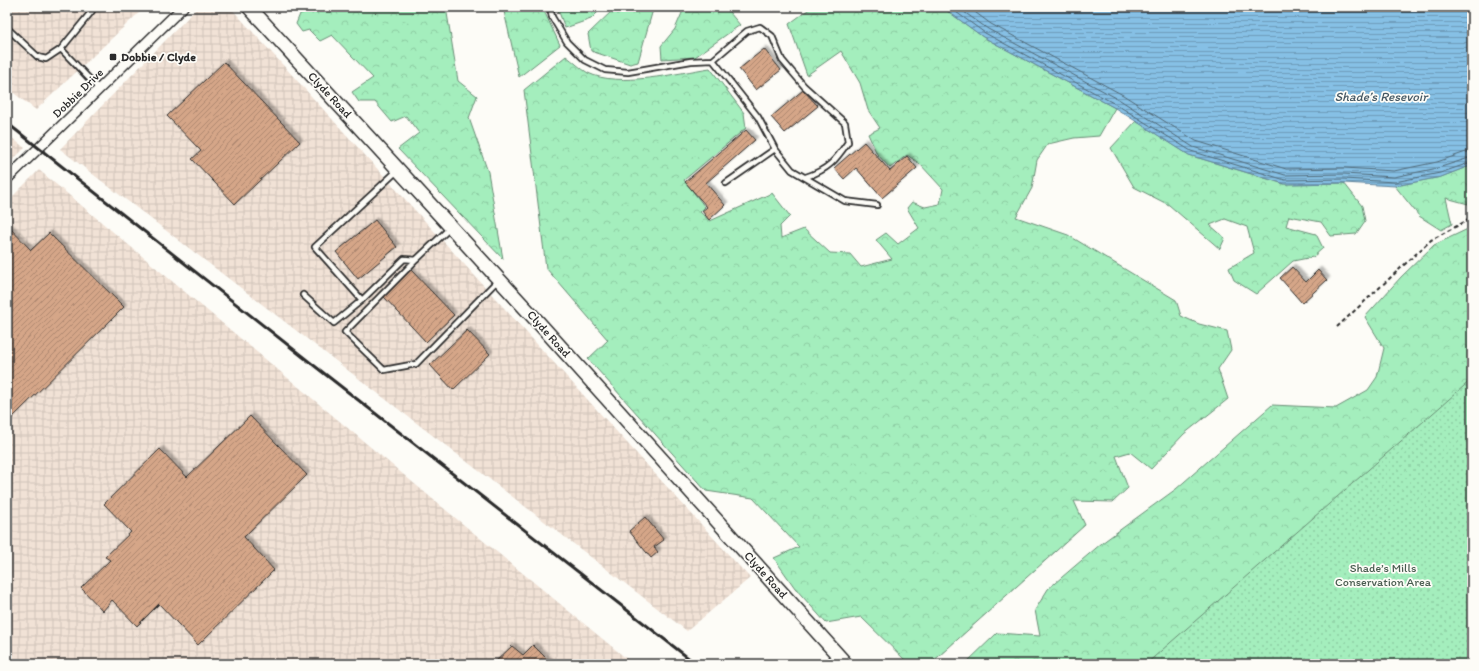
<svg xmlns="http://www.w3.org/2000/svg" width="1479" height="671" viewBox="0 0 1479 671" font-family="Itim,sans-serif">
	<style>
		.industrial { fill: url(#industrial-grid) }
		.forest { fill: url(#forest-crowns); stroke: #688c74 }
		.park { fill: url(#park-dots); stroke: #688c74 }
		.water { fill: url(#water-rules); stroke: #62849b }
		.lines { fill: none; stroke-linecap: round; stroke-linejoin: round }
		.shore { stroke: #4f6775; stroke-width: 1 }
		.building { fill: url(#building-hatch); stroke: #2b2b2b; filter: url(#shadow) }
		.service-casing { stroke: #2b2b2b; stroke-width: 8 }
		.minor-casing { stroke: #2b2b2b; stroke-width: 12 }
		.secondary-casing { stroke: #2b2b2b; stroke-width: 16 }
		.path { stroke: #2b2b2b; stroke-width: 2; stroke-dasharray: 4 3; stroke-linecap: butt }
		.service { stroke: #fdfcf7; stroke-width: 4.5 }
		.minor { stroke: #fdfcf7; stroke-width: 9 }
		.secondary { stroke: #fdfcf7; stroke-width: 13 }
		.rail { stroke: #2b2b2b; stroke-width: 3 }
		.poi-dot { fill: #2b2b2b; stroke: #fdfcf7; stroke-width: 1.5 }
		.labels { text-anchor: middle; stroke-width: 3.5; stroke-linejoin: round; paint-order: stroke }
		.poi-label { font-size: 12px; font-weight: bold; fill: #2b2b2b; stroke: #fdfcf7; text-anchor: start }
		.street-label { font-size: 12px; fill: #2b2b2b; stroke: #fdfcf7 }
		.park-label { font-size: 12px; fill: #495c50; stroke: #fdfcf7 }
		.water-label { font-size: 13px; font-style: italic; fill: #465863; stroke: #fdfcf7 }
	</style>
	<defs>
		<pattern id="industrial-grid" width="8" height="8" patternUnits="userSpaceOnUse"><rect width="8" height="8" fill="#f1e2d6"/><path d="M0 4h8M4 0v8" fill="none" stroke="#cfc2b8"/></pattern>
		<pattern id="forest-crowns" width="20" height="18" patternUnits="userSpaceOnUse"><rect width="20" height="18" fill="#a4eebd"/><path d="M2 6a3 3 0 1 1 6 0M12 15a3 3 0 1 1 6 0" fill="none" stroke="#8dcca3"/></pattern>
		<pattern id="park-dots" width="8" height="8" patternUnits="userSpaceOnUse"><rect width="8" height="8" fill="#a4eebd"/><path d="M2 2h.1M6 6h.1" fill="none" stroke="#8dcca3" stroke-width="1.8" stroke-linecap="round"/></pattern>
		<pattern id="water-rules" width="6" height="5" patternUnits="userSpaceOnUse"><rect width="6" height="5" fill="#86c0e5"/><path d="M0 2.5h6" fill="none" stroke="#6e9cba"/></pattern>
		<pattern id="building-hatch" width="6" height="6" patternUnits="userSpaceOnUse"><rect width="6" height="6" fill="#d5a688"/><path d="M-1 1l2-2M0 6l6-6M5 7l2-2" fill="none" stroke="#ad876f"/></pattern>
		<filter id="shadow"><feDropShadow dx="3" dy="-3" stdDeviation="1" flood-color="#0004"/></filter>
	</defs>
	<rect width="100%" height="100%" fill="#fdfcf7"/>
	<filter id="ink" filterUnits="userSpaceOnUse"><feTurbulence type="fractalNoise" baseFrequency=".025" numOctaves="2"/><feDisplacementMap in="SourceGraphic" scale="8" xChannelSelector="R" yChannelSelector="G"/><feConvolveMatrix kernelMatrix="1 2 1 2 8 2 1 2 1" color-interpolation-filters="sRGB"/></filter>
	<g filter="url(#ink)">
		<path class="industrial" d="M7,7H145L36,110L7,88Z
			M230,7L750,578L687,631L60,149L197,8Z
			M7,134L25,148L7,165Z
			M39,170L441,506L633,664H7V202Z"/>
		<path class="forest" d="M308,7H446L458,81L477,96L469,118L488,172L503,259L398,149L419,133L406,116L392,122L375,102H359L352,92L373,78L332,35L320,41L309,30L302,32L296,24L300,14L311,10Z
			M503,7H544L545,13L560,45L519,77Z
			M557,7H603L591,19L565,28Z
			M616,7H652V13L638,62L630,64L591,51L588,34Z
			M679,7H725L740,25L695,57L662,59L661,46L675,29L682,13Z
			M812,7H942L983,37L1115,108L1099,136L1074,138L1048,144L1037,160L1032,188L1016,217L1068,235L1176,300L1181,316L1199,324L1227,331L1231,350L1218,369L1228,399L1184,434L1151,469L1130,452L1116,456L1128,488L1113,502L1074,501L1085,525L938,657L928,664H909L861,617L826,623L795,588L774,558L799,547L753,498L706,491L588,359L608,340L546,268L524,90L566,56C573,61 581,69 588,73C619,88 677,73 710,68L744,113L746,128L684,180L705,207L700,212L710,221L772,193L790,216L780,226L781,238L804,229L830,253L850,254L861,267L892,259L876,240L886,233L898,244L919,228L907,208L912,202L925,207L940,204L943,189L920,164L907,155L890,168L877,154L868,134L880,128L868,110L860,83L841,51L807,75L789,24Z
			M1136,121L1189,155L1284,184L1344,183L1362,206L1365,221L1356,234L1331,236L1321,222L1289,216L1286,226L1316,234L1323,248L1313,257L1293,261L1256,294L1234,280L1229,268L1254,253L1247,227L1225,219L1210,225L1225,238L1220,249L1169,205L1134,187L1111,148Z
			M1472,165V205L1446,198L1452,224L1441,230L1419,216L1395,186L1441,177Z
			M1472,227V664H965L997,633L1040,636L1035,610L1048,589L1102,543L1176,489L1272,405L1336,408L1368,390L1377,377L1384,348L1365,317L1401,277L1434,245Z"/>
		<path class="park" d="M1472,379V664H1146Z"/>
		<path class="water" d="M942,7H1472V165L1441,177L1395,186L1344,183L1285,184L1189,155L1115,108L983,37Z"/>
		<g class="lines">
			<path class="shore" d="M949,7L985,33L1117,105L1191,151L1285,180L1344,179L1395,182L1440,173L1472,162
				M957,7L988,29L1120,100L1193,147L1285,175L1344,174L1394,177L1438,168L1472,157
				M968,7L991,24L1123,95L1196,141L1286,169L1344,168L1394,171L1437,162L1466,152L1472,151"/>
		</g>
		<path class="building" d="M764,49L781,70L756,90L739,69Z
			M224,62L300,142L235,204L192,159L201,151L167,116Z
			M803,90L818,106L785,133L771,117Z
			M746,130L755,140L706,183L725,205L709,220L702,211L707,207L685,182Z
			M864,142L890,171L907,156L917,168L882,198L856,168L844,179L834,168Z
			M375,220L397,247L358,279L336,252Z
			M7,225L31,250L49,233L124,307L7,423Z
			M1292,267L1306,282L1318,270L1327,280L1302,303L1280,278Z
			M411,270L454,315L426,342L384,297Z
			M467,330L490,354L453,390L430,365Z
			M250,416L307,475L244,537L274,570L198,645L159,604L137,626L112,600L103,611L81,588L110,560L105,557L131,532L104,504L160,449L187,477Z
			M645,517L664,540L654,547L658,552L651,558L629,531Z
			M533,645L552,664H493L512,646L523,655Z"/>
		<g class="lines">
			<defs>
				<path id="service" d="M550,7L552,17L567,42L585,60L605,70L628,72L691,61L713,60L747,31L760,27L772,36L782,60L804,86L845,123L848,142C835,161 829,169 806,177
					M7,28L38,57L46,59L61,49L92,11V7
					M61,49L99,89
					M713,60L758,117L775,149L792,170L845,201L877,205
					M397,171L315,247L362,300L404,259L416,260
					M726,183L775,149
					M450,228L416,260L345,332L384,370L416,364L498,280
					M303,295L334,323L362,300"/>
				<path id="minor" d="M7,179L183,7"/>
				<path id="secondary" d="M249,7L538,322L846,664"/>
			</defs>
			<use href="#service" class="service-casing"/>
			<use href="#minor" class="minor-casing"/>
			<use href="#secondary" class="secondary-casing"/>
			<path class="path" d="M1337,327L1431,240L1468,220H1472"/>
			<use href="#service" class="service"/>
			<use href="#minor" class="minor"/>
			<use href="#secondary" class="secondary"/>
			<path class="rail" d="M7,123L307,360L696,664"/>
		</g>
	</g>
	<rect class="poi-dot" x="109" y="53" width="8" height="8" rx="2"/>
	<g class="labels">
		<g class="poi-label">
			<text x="121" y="61">Dobbie / Clyde</text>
		</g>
		<g class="street-label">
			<text transform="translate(78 93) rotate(-44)" y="4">Dobbie Drive</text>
			<text transform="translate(330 95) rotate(47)" y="4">Clyde Road</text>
			<text transform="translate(549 334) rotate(48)" y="4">Clyde Road</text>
			<text transform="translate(766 575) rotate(48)" y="4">Clyde Road</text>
		</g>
		<g class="park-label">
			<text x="1383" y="572">Shade’s Mills<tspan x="1383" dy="14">Conservation Area</tspan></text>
		</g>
		<g class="water-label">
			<text x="1381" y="101">Shade’s Resevoir</text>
		</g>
	</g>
	<rect width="1479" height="671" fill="none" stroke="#fdfcf7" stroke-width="24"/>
	<rect x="12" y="12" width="1455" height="647" fill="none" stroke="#2b2b2b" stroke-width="1.5" filter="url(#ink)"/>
</svg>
